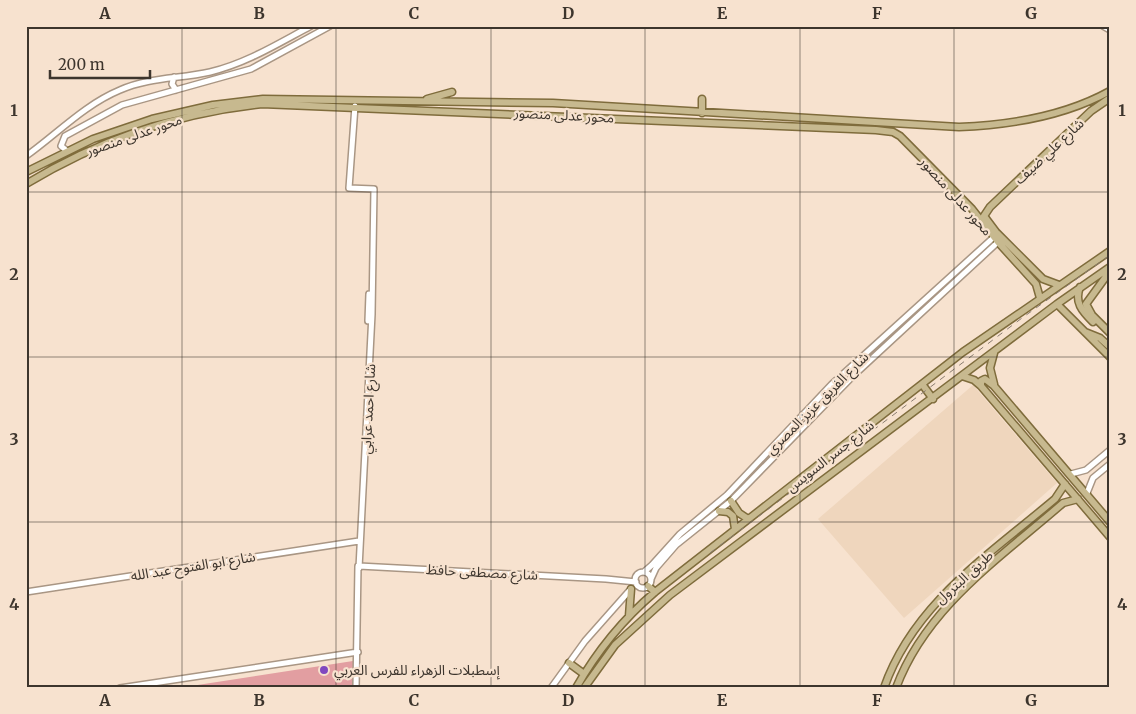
<svg xmlns="http://www.w3.org/2000/svg" width="1136" height="714" viewBox="0 0 1136 714" font-family="Merriweather,'Noto Sans Arabic',serif">
	<style>
		.built { fill: #efd6bd }
		.green { fill: #e29ea1 }
		.lines { fill: none; stroke-linecap: round; stroke-linejoin: round }
		.minor-casing { stroke: #a99684; stroke-width: 8 }
		.major-casing { stroke: #7f6c3c; stroke-width: 9 }
		.minor { stroke: #fff; stroke-width: 5 }
		.major { stroke: #c7b98f; stroke-width: 6 }
		.rail { stroke: #897c6f; stroke-width: 1; stroke-dasharray: 6 6; stroke-linecap: butt }
		.grid { fill: none; stroke: #3d352d; stroke-width: 1; stroke-opacity: 0.55 }
		.poi-dot { fill: #8048bf; stroke: #f7e2cf; stroke-width: 2 }
		.labels { text-anchor: middle; stroke-width: 4.5; stroke-linejoin: round; paint-order: stroke }
		.street-label { font-size: 14px; fill: #3d352d; stroke: #f7e2cf }
		.poi-label { font-size: 14px; fill: #3d352d; stroke: #f7e2cf; text-anchor: start }
		.neatline { fill: none; stroke: #3d352d; stroke-width: 2 }
		.grid-label { font-size: 16px; text-anchor: middle; font-weight: bold; fill: #3d352d }
	</style>
	<rect width="100%" height="100%" fill="#f7e2cf"/>
	<path class="built" d="M973,385L1057,483L904,618L818,519Z"/>
	<path class="green" d="M353,661L352,688H178Z"/>
	<g class="lines">
		<defs>
			<path id="minor" d="M1103,26L1110,30
				M174,77L172,84L176,90
				M355,106L349,188L374,189L372,314L359,568
				M67,151L61,146L65,136L122,105L251,69L330,26
				M26,156C57,134 84,105 120,90C149,77 180,79 210,72C247,63 277,44 311,26
				M368,321L369,294
				M1071,474L1086,470L1110,450
				M1087,493L1093,478L1110,464
				M359,566L606,579L636,582
				M644,572L652,565L680,534L727,495L832,384L994,237
				M635 580a8 8 0 1 1 16 0a8 8 0 1 1-16 0Z
				M651,579L656,568L676,545L731,501L852,377L998,242
				M26,592L359,541
				M120,688L358,652
				M356,688L358,566
				M551,688L585,641L631,589"/>
			<path id="major" d="M427,99L452,92
				M702,113V99
				M26,172L93,139L152,119L213,105L263,99L553,103L959,127C1010,125 1065,116 1110,91
				M26,184C100,139 177,113 262,104L876,130L893,132L900,136L972,209L998,242L1036,284L1040,298
				M1110,271L1086,304L1092,315L1110,333
				M1059,285L1043,279L996,232L984,216L990,207L1091,111L1110,98
				M1080,287C1074,302 1082,311 1093,322
				M1057,304L1110,357
				M1085,332L1100,338L1110,347
				M962,376L974,380L981,386L1110,537
				M922,384L933,399
				M994,384L990,368L994,353
				M981,386V381L985,379L994,386L1110,522
				M731,501L739,513L748,519
				M719,511L728,512L733,516L735,529
				M648,586L655,592
				M629,616L631,589
				M569,663L584,674
				M576,688C597,651 622,620 655,592L963,352L1110,251
				M584,688L615,645L670,595L1057,304L1110,267
				M884,688C913,604 990,554 1055,499L1065,484
				M896,688C926,607 1000,558 1063,503L1078,499"/>
		</defs>
		<use href="#minor" class="minor-casing"/>
		<use href="#major" class="major-casing"/>
		<use href="#minor" class="minor"/>
		<use href="#major" class="major"/>
		<path class="rail" d="M710,553L1022,318L1110,255"/>
	</g>
	<path class="grid" d="M182,26V688M336,26V688M491,26V688M645,26V688M800,26V688M954,26V688M26,192H1110M26,357H1110M26,522H1110"/>
	<circle class="poi-dot" cx="324" cy="670" r="5"/>
	<g class="labels">
		<g class="street-label">
			<text transform="translate(564 115) rotate(3)" y="5">محور عدلى منصور</text>
			<text transform="translate(134 135) rotate(-19)" y="5">محور عدلى منصور</text>
			<text transform="translate(1049 151) rotate(-43)" y="5">شارع علي ضيف</text>
			<text transform="translate(956 196) rotate(48)" y="5">محور عدلى منصور</text>
			<text transform="translate(817 403) rotate(-45)" y="5">شارع الفريق عزيز المصري</text>
			<text transform="translate(368 409) rotate(-87)" y="5">شارع احمد عرابي</text>
			<text transform="translate(830 456) rotate(-38)" y="5">شارع جسر السويس</text>
			<text transform="translate(193 566) rotate(-9)" y="5">شارع ابو الفتوح عبد الله</text>
			<text transform="translate(482 572) rotate(3)" y="5">شارع مصطفى حافظ</text>
			<text transform="translate(964 577) rotate(-42)" y="5">طريق البترول</text>
		</g>
		<g class="poi-label">
			<text x="334" y="675">إسطبلات الزهراء للفرس العربي</text>
		</g>
	</g>
	<rect width="1136" height="714" fill="none" stroke="#f7e2cf" stroke-width="55"/>
	<path d="M50 70v8h100v-8" fill="none" stroke="#3d352d" stroke-width="2.5"/>
	<text x="58" y="70" font-size="15" fill="#3d352d" stroke="#f7e2cf" stroke-width="4" paint-order="stroke">200 m</text>
	<rect x="28" y="28" width="1080" height="658" class="neatline"/>
	<g class="grid-label">
		<text x="105" y="19">A</text>
		<text x="259" y="19">B</text>
		<text x="414" y="19">C</text>
		<text x="568" y="19">D</text>
		<text x="722" y="19">E</text>
		<text x="877" y="19">F</text>
		<text x="1031" y="19">G</text>
		<text x="14" y="116">1</text>
		<text x="1122" y="116">1</text>
		<text x="14" y="280">2</text>
		<text x="1122" y="280">2</text>
		<text x="14" y="445">3</text>
		<text x="1122" y="445">3</text>
		<text x="14" y="610">4</text>
		<text x="1122" y="610">4</text>
		<text x="105" y="706">A</text>
		<text x="259" y="706">B</text>
		<text x="414" y="706">C</text>
		<text x="568" y="706">D</text>
		<text x="722" y="706">E</text>
		<text x="877" y="706">F</text>
		<text x="1031" y="706">G</text>
	</g>
</svg>
